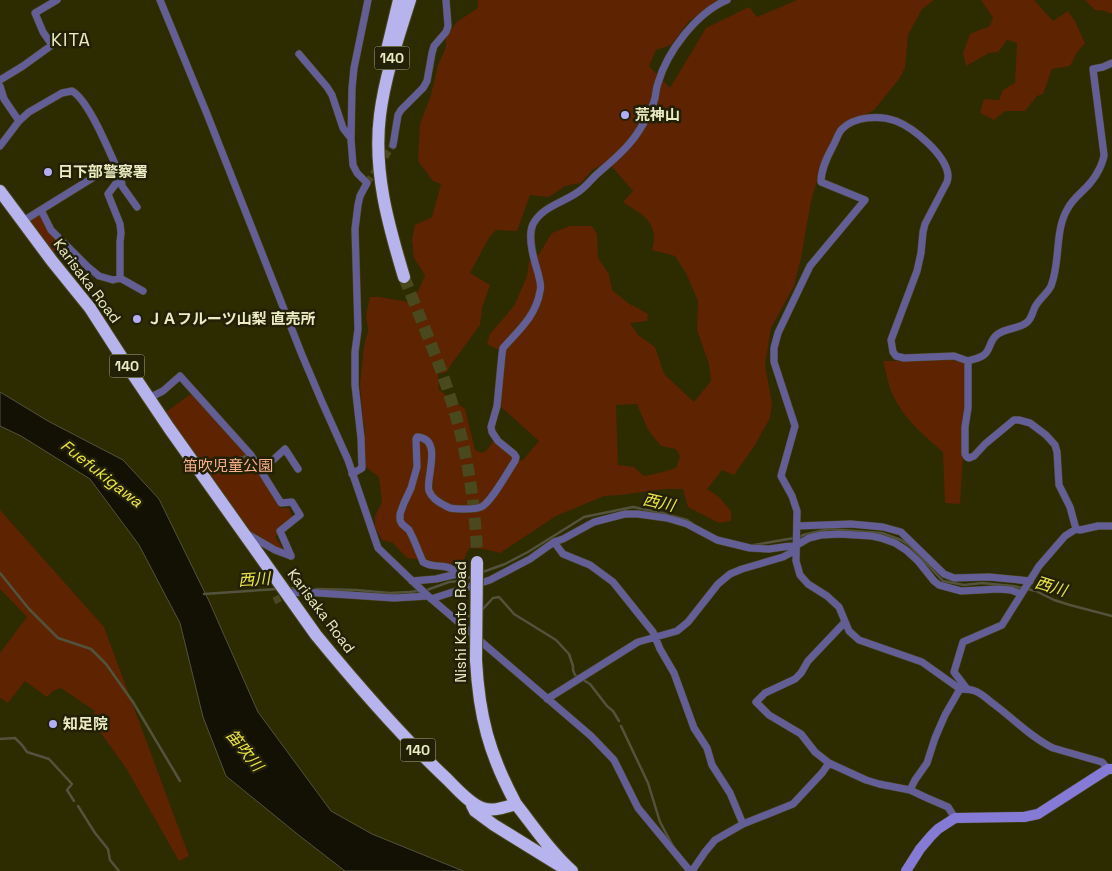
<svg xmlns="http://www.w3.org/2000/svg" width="1112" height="871" viewBox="0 0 1112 871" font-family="'Space Grotesk','Noto Sans JP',sans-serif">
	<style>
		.green { fill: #5e2300; fill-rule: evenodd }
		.water { fill: #121103; stroke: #53533d }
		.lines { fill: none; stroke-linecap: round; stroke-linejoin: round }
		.stream { stroke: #53533d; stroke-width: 2.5 }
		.street-tunnel { stroke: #4a481d; stroke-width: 7; stroke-dasharray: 7 3.5; stroke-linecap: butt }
		.highway-tunnel { stroke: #4a481d; stroke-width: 12; stroke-dasharray: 12 6; stroke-linecap: butt }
		.street-casing { stroke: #48461b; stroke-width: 8 }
		.secondary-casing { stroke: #48461b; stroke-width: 11 }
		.highway-casing { stroke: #48461b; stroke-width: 14 }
		.street { stroke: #645e97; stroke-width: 7 }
		.secondary { stroke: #857ad6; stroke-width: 10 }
		.highway { stroke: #b7b4ed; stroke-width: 12 }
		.highway-bridge-casing { stroke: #48461b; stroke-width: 14; stroke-linecap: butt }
		.highway-bridge { stroke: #b7b4ed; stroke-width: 12 }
		.poi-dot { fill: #b3adf9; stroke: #222107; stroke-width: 2 }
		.labels { text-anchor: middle; stroke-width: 5; stroke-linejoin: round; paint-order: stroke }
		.shield { fill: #222107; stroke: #afaf8b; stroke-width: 1 }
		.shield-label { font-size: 14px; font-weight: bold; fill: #ececc4 }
		.poi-label { font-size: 15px; font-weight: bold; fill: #ececc4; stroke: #222107; text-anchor: start }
		.street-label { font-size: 15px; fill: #ececc4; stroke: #222107 }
		.park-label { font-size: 15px; fill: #fcb08b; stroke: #222107 }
		.water-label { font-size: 16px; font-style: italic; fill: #ece649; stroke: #222107 }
		.quarter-label { font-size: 18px; letter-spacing: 1px; fill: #ececc4; stroke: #222107 }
	</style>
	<rect width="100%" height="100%" fill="#2d2b00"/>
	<path class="green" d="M478,0H720L689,21L671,45L656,50L649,66L670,88L706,28L749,7L757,17L797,0H934L922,9L908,35L905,68L899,79L874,110L851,122L822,164L811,201L801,258L794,286L771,328L765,365L772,404L770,418L755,445L734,475L722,470L707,489L719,497L731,511V521L719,523L688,507L683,489H664L620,495L604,496L556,516L500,553L484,549L469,548L461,566L453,564L407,558L393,543L382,540L375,527V516L382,502L379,477L366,467L364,452L365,428L363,419L360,385L364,347L368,330L366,316L370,297H380L409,302L415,298L425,275L414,258L412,240L415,225L432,217L441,184L433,181L418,161L420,124L431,95L438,65L446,47V36L458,21L478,8ZM608,162L633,191L623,202C643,215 660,223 652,250L675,256L686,273L698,301L697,330L709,364L711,381L694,402L664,374L655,347L638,335L630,323L647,321L648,314L628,303L612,290L609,274L598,258L597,234L592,226H570L552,233L539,254L529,261L527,276L514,306L490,334L487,344L505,353L500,406L539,441L522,461L494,440L487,450L482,453L475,450L465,409L439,390L438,374L447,372L450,366L480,325L482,308L490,285L470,273L490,236L496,230L517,231L530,195L549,197L565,186L581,183L593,169ZM637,404L648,430L661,446L676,449L680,456L676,468L659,473L644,476L634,467L618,465L616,405Z
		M981,0H1034L1053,21L1068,11L1075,21L1085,43L1076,54L1070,66L1052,69L1043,94L1037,96L1025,111H1005L994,120L980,113L984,99L999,100L1003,90L1015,83L1017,43L1007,40L998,52L989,53L966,66L963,53L970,34L990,26L993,18Z
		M1085,0H1112V13L1111,14L1105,11L1095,10Z
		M41,211L63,242L51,255L28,220Z
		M951,360L964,363L966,406L960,504L945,503L943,452C921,433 898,414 889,385C887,377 885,369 883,361Z
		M191,394L251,455L280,508H289L293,520L275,537L286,553L248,532L162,415Z
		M0,510L104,627L189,856L179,861L126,768L91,719L95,711L61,688L53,691L47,697L25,681L8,703L0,698V653L27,617L0,589Z"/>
	<path class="water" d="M0,392L48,421L123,460L159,499L209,601L258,712L331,811L372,834L463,871H345L301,837L226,776L203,717L180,623L139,545L90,479L21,436L0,426Z"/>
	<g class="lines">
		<path class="stream" d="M208,475L229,462L249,455
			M754,545L800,537L803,535L829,529L882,533L901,540L909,545L943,581L964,585L982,583L1013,586L1036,591L1054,600L1070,605L1112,616
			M0,573L29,609L58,638L91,649L106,664L133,702L180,781
			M480,573L505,564L528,552L584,517L633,507L662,513L687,520L692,523
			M288,588L303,589
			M316,589L356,590L390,593L409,592L427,590L449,582L460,581L473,576
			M204,594L278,589
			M482,610L493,598L499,597L514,614L556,640L569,654L573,666V670L575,675L590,684L607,706L613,711L619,721
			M456,619L464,618L472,615
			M621,726L648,783L660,822L673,846
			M0,739L15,738L22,745L27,752L49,759L72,784L67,790L74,801
			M78,806L95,833L108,849L110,860L119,871"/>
		<path class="street-tunnel" d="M367,183L393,145
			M274,601L288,594"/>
		<path class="highway-tunnel" d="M404,277C422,323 444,372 457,420C469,463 475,507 477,552"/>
		<defs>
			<path id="street" d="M160,0L207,114L302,355L322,402L348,460L378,548L428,596L591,736L614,760L638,808L690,871
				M299,54L327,87L332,95L343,128L350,137
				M0,80L23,66L52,45L43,32L35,13L57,0
				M0,86L4,99L19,121
				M393,145L398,115L401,110L423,88L427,81L432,53L434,46L446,32L448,26L446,0
				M0,146L19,121L29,112L62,93L72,91C88,100 107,146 115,164
				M121,177L122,186L137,207
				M41,210L51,230L88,267L99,276L113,280L120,278L143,291
				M23,221L115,164L121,177L108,194L120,224L121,233L120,242V278
				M968,361L954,356L904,358L896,356L893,352L891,340L917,271L921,253L923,232L925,224L947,182C948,180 948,177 948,175C946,155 914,128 896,121C880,115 855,116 842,129C838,133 836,141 833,146C827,157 821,169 821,182L865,200L810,266L778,333L774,348V362L795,426L781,476L792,496L797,511L796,561L800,575L808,584L827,596L839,607L849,631L859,640L922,662L960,689C965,689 970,689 975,691C981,693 986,698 991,702C1012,717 1030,737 1053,748L1102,762L1108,769
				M149,398L163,391L180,376L251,455L281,503L292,502L300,515L280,531L288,549L291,556
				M261,471L285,449L298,469
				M352,474L362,468L361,438L355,385V352L358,329L355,229L358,205L360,196L367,183L357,173L353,165L351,140L352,88L354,68L368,0
				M797,526L851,524L883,527L901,532L944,574L954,578L989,577L1030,581
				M1076,529L1070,507L1059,485L1057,452L1055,445L1046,435L1030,423L1019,420H1014L985,444L974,456L969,458L967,457L965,454V427L968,408V361C974,359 982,358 986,353C991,347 990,339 998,334C1006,328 1018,329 1026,323C1032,319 1032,313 1035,307C1039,299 1047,294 1051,286C1061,261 1054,231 1068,208C1074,197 1084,191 1091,182C1097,175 1103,163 1104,155L1093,69L1103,67L1112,63
				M249,535L275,550L291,556
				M554,542L563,554L590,565L613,582L653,632L660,649L674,673L694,728L707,748L712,765L730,793L743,824
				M412,581L436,579L457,574C447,561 435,570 423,562L413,538L409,530L402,524L400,520V514L404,503L411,488L417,467L416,439L417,437C444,438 425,479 429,491C432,499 443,505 450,508C455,509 460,509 465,509C470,509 476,509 481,507C491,503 508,471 515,461L516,457L514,454L498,441L492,432L491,427L497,406L502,354L503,348C519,330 536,316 540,291C542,285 539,279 538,273C534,260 527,237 533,224C543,205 567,202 582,189C587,185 591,180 595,176C607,165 619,156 629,144C638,134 652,111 655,98C656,93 656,88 658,83C667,52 696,13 727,0
				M291,593L304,592L394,598L428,596
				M431,599L490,580L530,559L554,542L563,539L594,522L625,514H638L667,518L687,524L717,540L750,548L769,549L797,545L809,538L821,535L840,534L872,536L881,538L895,543L906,550L918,561L934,581L939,585L961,591L998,589L1011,590L1021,594
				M845,622L808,661L801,673L795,679L765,693L756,702L769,715L801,734L815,752L829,763L866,780L879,784L910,790L927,798L948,807L955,818
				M967,689L954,672L963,642L1002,625L1039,566L1065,536L1076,529L1080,530L1098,526H1112
				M547,699L638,642L677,631L688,622L718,584L730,574L742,569L783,557L796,550
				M910,790L915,780L927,763L935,738L945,715L960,689
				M692,871L705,852L715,840L743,824L793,804L822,773L829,763"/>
			<path id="secondary" d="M906,871L920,849L931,836L938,829L955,818L1024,817L1038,814L1108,769H1112"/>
			<path id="highway" d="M387,50L399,0
				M0,191L52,261L90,308L128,367L169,428L316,635C357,685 400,735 447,779C457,789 469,803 482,808C494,812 505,807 516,804C534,827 550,851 572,871
				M404,277C388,224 373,171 380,115C385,76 398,38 410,0
				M476,660C479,716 489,754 516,804
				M472,805L475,811L494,825L562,867"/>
		</defs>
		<use href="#street" class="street-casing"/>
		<use href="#secondary" class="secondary-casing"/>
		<use href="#highway" class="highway-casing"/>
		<use href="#street" class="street"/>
		<use href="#secondary" class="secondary"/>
		<use href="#highway" class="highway"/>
		<defs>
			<path id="highway-bridge" d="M476,660L477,562"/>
		</defs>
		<use href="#highway-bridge" class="highway-bridge-casing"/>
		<use href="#highway-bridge" class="highway-bridge"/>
	</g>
	<g class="poi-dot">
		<circle cx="625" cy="115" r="5"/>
		<circle cx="48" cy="172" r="5"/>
		<circle cx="137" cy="319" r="5"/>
		<circle cx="53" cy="724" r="5"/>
	</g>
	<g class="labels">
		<g class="shield">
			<rect x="374.5" y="46.5" width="35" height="23" rx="4"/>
			<rect x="109.5" y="354.5" width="35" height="23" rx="4"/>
			<rect x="400.5" y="738.5" width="35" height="23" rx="4"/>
		</g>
		<g class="shield-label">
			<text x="392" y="63">140</text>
			<text x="127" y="371">140</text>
			<text x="418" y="755">140</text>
		</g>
		<g class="poi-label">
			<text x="635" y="120">荒神山</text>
			<text x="58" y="177">日下部警察署</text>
			<text x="147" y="324">ＪＡフルーツ山梨 直売所</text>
			<text x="63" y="729">知足院</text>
		</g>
		<g class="street-label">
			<text transform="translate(87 281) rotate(53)" y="5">Karisaka Road</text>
			<text transform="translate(321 611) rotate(53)" y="5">Karisaka Road</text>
			<text transform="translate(461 622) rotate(-90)" y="5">Nishi Kanto Road</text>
		</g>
		<g class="park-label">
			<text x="228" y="471">笛吹児童公園</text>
		</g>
		<g class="water-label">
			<text transform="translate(102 473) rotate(38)" y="6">Fuefukigawa</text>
			<text transform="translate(659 502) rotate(13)" y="6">西川</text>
			<text transform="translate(254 579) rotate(-4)" y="6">西川</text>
			<text transform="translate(1051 586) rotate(17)" y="6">西川</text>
			<text transform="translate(245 750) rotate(51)" y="6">笛吹川</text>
		</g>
		<g class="quarter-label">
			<text x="71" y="46">KITA</text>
		</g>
	</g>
</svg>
